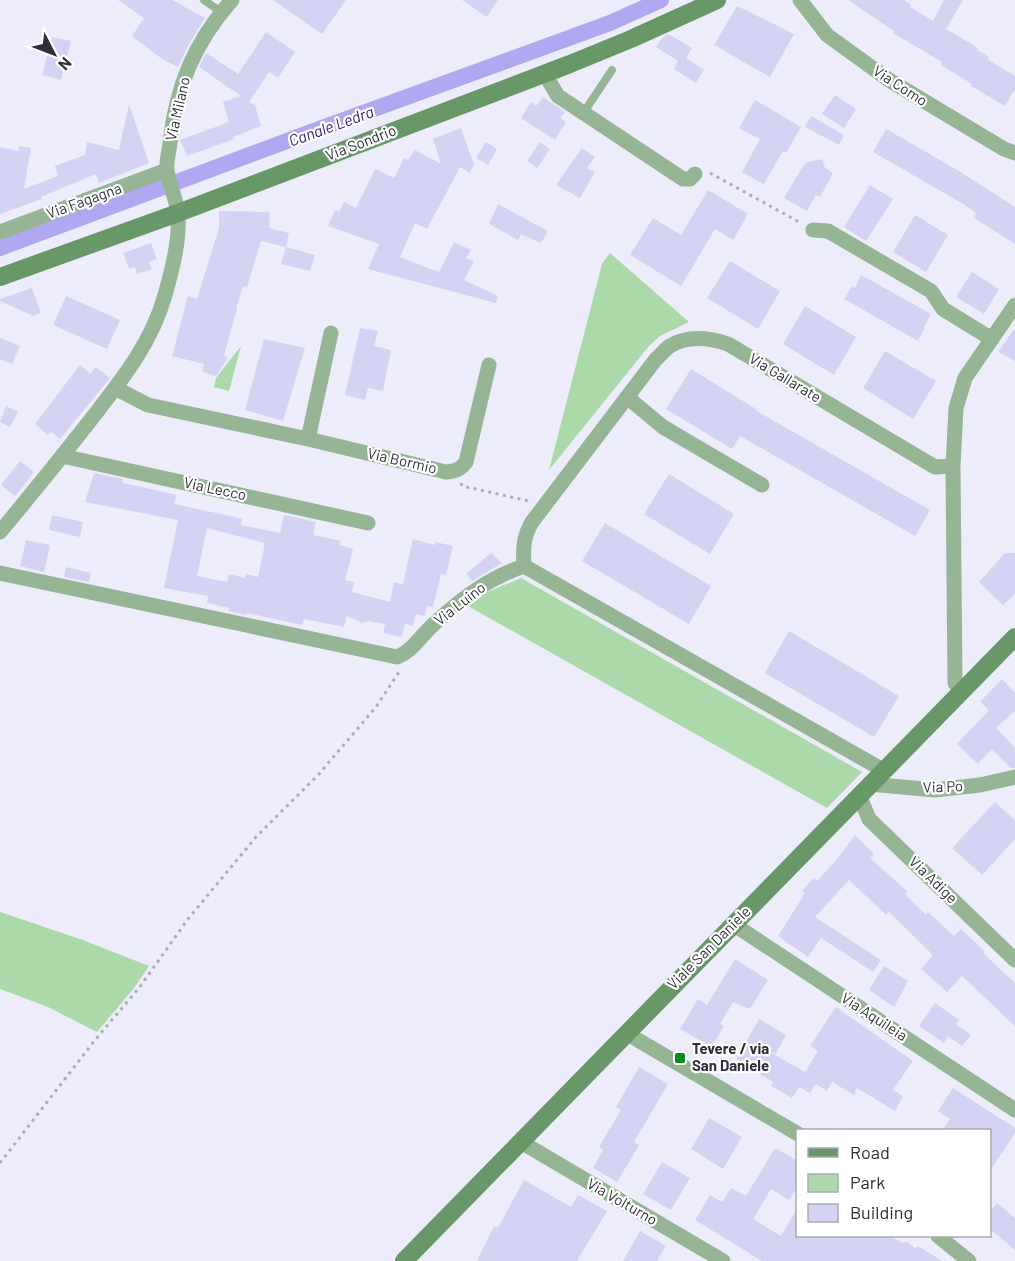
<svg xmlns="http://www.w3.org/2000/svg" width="1015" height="1261" viewBox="0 0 1015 1261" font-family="Barlow,sans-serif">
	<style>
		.green { fill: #acd9aa }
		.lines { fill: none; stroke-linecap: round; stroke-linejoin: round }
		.canal { stroke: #b0a9f2; stroke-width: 16 }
		.building { fill: #d5d3f3; fill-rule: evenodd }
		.path { stroke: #acabb8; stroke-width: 3; stroke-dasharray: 3 4.5; stroke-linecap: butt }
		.lane { stroke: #95b594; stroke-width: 8 }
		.street { stroke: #95b594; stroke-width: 15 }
		.secondary { stroke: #699868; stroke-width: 18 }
		.poi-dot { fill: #058d1b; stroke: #fff; stroke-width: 2 }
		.labels { text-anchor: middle; stroke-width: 4.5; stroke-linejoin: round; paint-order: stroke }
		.street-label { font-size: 15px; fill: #2f2e3a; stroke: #fff }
		.poi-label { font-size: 15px; font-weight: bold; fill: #2f2e3a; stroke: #fff; text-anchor: start }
		.water-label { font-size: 16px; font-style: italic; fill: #36167d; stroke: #fff }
	</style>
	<rect width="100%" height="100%" fill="#edecfa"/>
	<path class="green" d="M610,253L689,322L660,336L649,346L549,470L602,264Z
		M241,346L229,391L214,387L216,378Z
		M521,578L862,772L827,808L468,606L480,595Z
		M0,912L80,939L149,966L134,988L97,1032L48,1007L0,989Z"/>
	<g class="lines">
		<path class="canal" d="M0,248L319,129L610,23L661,0"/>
	</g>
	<path class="building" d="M118,0H172L205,18L189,44L178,67L162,59L132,36L144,18Z
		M273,0H346L322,34Z
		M462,0H498L487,17Z
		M848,0H904L911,5L910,7L933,21L944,0H963L946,29L978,48L977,50L989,57L987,59L1015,76V89L1005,106L971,86L972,84L941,65L942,62L893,33L894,31Z
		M737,6L794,34L770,77L714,45Z
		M266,32L295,52L278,78L269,72L249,102L255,105L261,126L233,137L234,139L187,156L180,140L229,122L223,102L241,96L199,67L206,53L238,74Z
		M668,34L692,48L686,58L704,70L696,83L674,69L678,61L656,47L663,37Z
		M52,37L71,41L61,80L42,75Z
		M835,95L856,109L844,128L822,114Z
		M543,97L565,112L560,118L566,122L555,140L521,118L531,102L536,106Z
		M755,100L801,127L786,153L783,151L764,184L742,172L760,139L739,128Z
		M129,104L149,163L99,183L96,174L41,197L42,199L0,214V147L18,151L19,146L31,148L24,189L58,176L55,166L85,155L87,142L119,150Z
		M811,116L844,135L839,145L805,127Z
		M461,128L474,165L470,173L460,167L427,229L415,223L400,257L439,272L454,242L471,250L466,258L474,261L464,280L498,296L496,303L368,269L379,244L328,226L335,210L339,212L344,202L356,208L375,169L394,178L404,158L408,160L415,150L441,164L433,139Z
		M886,129L959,171L1015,207V244L974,218L976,213L965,205L873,152Z
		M486,142L497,149L488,165L476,158Z
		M540,142L550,149L537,168L527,161Z
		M582,148L595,157L587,168L595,172L580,198L556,185Z
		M822,159L825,168L833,173L820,197L816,195L807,211L784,198L805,163Z
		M870,185L893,199L866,241L844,227Z
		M708,190L748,214L733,240L715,229L681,286L630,255L653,218L681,235Z
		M498,204L548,231L541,243L521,234L518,240L489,224Z
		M219,211L270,212L269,228L289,233L286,247L261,241L247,287L243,286L236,309H237L224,355L228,358L216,376L202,372L204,364L172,356L188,296L197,299L219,228Z
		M915,215L948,235L926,272L893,252Z
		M151,243L157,259L149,262L152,269L137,274L135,267L129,269L123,253Z
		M286,247L315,255L310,271L281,264Z
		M730,261L780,291L758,329L707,298Z
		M972,272L999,289L984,314L956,297Z
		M861,275L931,314L924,327L925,328L918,341L844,299L852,286L855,288Z
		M32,288L41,313L33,316L0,301V299Z
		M66,296L120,320L107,349L53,325Z
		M805,306L856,337L834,375L783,344Z
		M360,328L378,331L374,346L391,350L383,391L368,388L365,400L345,395Z
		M1015,328V361L998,352Z
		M0,338L20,346L12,364L0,359Z
		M264,339L305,348L283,421L245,410Z
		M885,351L936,381L913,419L863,388Z
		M80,365L90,374L96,367L110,378L60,439L51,432L48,435L35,424Z
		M691,369L756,409L755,410L930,510L915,536L740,436L732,449L666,409Z
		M6,406L18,412L10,427L0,422Z
		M20,461L34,472L15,496L1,485Z
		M94,473L123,479V483L177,495L174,504L235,517L242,519L241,525L280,533L284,515L316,522L313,535L341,541L340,545L353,549L345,580L354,582L352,592L390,602L394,582L403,584L413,539L435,545V542L453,546L446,575L441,574L433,607L427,606L425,616L416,614L413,626L405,624L402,637L383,633L385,624L368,621L362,623L347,616L344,627L304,619L302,625L247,613V615L228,611L229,608L207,603L208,596L164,588L178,520L85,502ZM207,528L265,543L258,577L246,574L245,578L229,574L227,582L197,576Z
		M669,474L734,514L710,554L644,514Z
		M52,515L83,522L80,537L49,530Z
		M605,523L711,586L689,624L582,561Z
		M26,540L50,545L44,572L20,566Z
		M491,553L502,563L472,581L466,574Z
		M1005,553H1015V594L1003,605L979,582Z
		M66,567L91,573L89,582L64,577Z
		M789,631L899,696L874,737L765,673Z
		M1002,679L1015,693V711L996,728L1015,748V768H1011L992,749L978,764L957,744L989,710L980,702Z
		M995,802L1015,820V839L982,875L952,848Z
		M855,835L874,854L870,858L908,892L905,894L926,915L928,912L954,936L961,929L985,952L983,953L1015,983V1026L962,976L947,992L921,969L933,955L889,912L886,915L849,880L815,917L881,960L873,972L821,938L808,957L778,936L805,893L802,891L814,878L817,881L838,858Z
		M735,959L768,980L750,1009L733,1002L720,1024L724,1026L712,1047L680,1029L698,999L707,1005Z
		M884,966L908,981L894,1007L869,990Z
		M935,1003L959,1020L956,1024L971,1035L962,1046L948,1036L944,1043L919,1026Z
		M836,1007L913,1061L893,1090L903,1096L895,1111L857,1088L854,1095L832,1082L827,1091L816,1084L810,1093L799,1087L792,1098L771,1086L773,1082L736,1059L759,1019L786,1035L775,1055L805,1072L818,1051L810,1046Z
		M639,1067L668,1084L634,1142L639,1145L617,1182L593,1168L603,1150L599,1147L621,1110L616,1107Z
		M953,1088L1015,1128V1133L990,1171V1131H942L950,1119L938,1111Z
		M709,1118L742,1137L723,1169L691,1149Z
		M775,1148L798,1161V1186L789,1200L771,1189L753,1219L781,1236L798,1207V1236H890L902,1243L907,1242L915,1248L918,1246L942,1261H762L695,1220L710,1195L722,1202L731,1188L746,1196Z
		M662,1162L690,1178L671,1210L643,1194Z
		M524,1180L571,1207L578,1195L607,1211L577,1261H477L494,1226L498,1228Z
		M997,1203L1015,1218V1250L990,1229V1211Z
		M640,1231L666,1246L657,1261H623Z"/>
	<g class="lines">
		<path class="path" d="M710,173L801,223
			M461,483L462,486L529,501
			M0,1163L95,1040L139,988L188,919L256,837L319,774L376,707L399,672"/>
		<path class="lane" d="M204,0L221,12
			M584,112L612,70"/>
		<path class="street" d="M800,0L827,35L889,80L1004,149L1015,153
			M544,73L558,96L683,179H690L695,174
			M813,230L828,231L931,291L943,309L992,339
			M0,232L167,170
			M115,388L148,405L308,439L446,472C455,471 460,470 466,462L489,365
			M627,397L663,427L762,485
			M308,439L331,333
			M62,456L368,523
			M0,532C30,496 60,459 89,422C120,382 151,345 165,295C172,270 180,240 178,214C177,200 169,185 167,170C166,162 169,152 170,143C176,87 194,43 232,0
			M524,566C523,549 523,537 532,522L656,359C661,355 665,349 670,346C688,335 710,338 728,344L935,467L953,466
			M0,573L397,657C413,651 422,634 435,623C462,598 489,578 524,566L883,770
			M962,691L955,683L953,466L956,408L965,378L1015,305
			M869,784L935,790L980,785L1015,777
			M859,795L869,819L1015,960
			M733,924L1015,1110
			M626,1033L798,1134
			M521,1142L723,1261
			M938,1236L969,1261"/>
		<path class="secondary" d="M0,277L178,213L570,64L631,39L717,0
			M404,1261L1015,637"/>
	</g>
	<rect class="poi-dot" x="674" y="1052" width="12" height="12" rx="3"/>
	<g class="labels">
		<g class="street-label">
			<text transform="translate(900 86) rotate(33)" y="5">Via Como</text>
			<text transform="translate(178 109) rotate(-77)" y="5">Via Milano</text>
			<text transform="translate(361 143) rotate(-21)" y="5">Via Sondrio</text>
			<text transform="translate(84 201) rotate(-20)" y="5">Via Fagagna</text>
			<text transform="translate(785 378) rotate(31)" y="5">Via Gallarate</text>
			<text transform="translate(402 461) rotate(13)" y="5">Via Bormio</text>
			<text transform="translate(215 489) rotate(12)" y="5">Via Lecco</text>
			<text transform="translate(460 604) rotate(-38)" y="5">Via Luino</text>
			<text transform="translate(943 787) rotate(-2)" y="5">Via Po</text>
			<text transform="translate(933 880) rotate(44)" y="5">Via Adige</text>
			<text transform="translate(709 948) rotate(-45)" y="5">Viale San Daniele</text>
			<text transform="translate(874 1017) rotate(33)" y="5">Via Aquileia</text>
			<text transform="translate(622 1202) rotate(30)" y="5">Via Volturno</text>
		</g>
		<g class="poi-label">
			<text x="692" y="1054">Tevere / via<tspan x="692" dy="17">San Daniele</tspan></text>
		</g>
		<g class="water-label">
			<text transform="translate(331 126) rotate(-20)" y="6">Canale Ledra</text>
		</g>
	</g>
	<rect x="796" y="1129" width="195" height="108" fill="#ffffff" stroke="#acabb0" stroke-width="1.5"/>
	<rect x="808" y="1148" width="30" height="9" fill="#699868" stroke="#acabb0" stroke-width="1.5"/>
	<text x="850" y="1159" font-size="18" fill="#2f2e3a">Road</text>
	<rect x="808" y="1174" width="30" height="18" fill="#acd9aa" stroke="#acabb0" stroke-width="1.5"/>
	<text x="850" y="1189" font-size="18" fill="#2f2e3a">Park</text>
	<rect x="808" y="1204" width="30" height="18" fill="#d5d3f3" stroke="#acabb0" stroke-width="1.5"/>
	<text x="850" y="1219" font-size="18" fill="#2f2e3a">Building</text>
	<g transform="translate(54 54) rotate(132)" stroke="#ffffff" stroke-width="4.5" paint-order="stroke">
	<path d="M0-4.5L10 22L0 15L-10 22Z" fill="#2f2e3a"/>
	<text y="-9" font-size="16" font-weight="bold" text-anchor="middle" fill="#2f2e3a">N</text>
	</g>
</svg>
